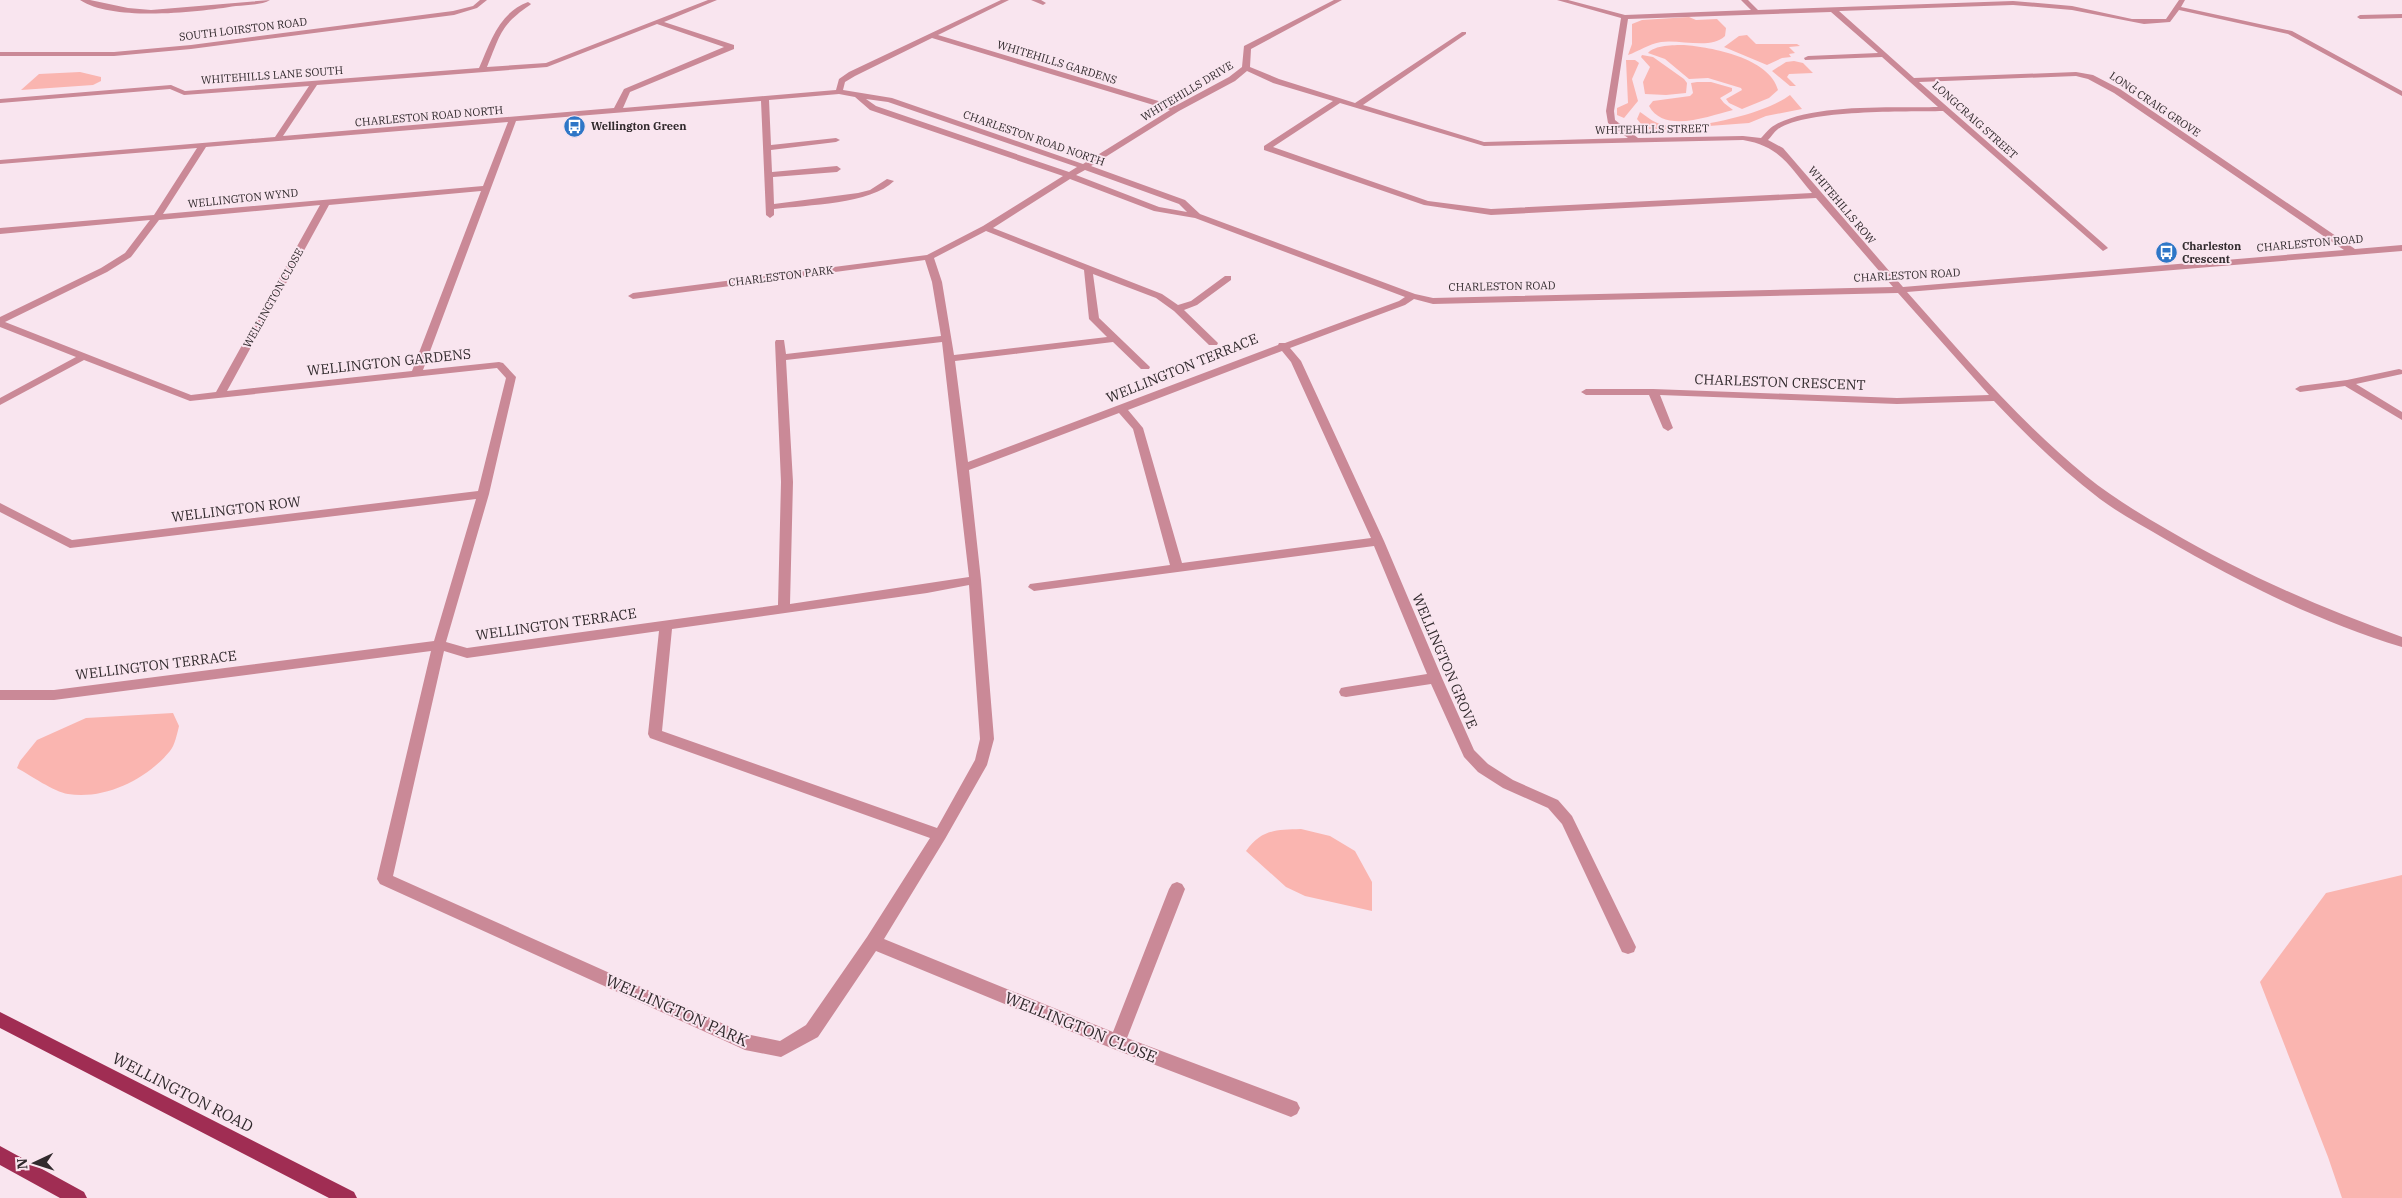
<svg xmlns="http://www.w3.org/2000/svg" width="2402" height="1198" viewBox="0 0 2402 1198" font-family="'IBM Plex Serif',serif">
	<style>
		.green { fill: #fab5b0 }
		.lines { fill: none; stroke-linecap: round; stroke-linejoin: round }
		.minor { fill: #ca8997; fill-rule: evenodd }
		.major { fill: #a02d53; fill-rule: evenodd }
		.labels { text-anchor: middle; stroke-width: 4; stroke-linejoin: round; paint-order: stroke }
		.far-street-label { font-size: 11px; fill: #312a2d; stroke: #f9e5ef }
		.far-poi-label { font-size: 11px; font-weight: bold; fill: #312a2d; stroke: #f9e5ef; text-anchor: start }
		.street-label { font-size: 14px; fill: #312a2d; stroke: #f9e5ef }
		.near-street-label { font-size: 16px; fill: #312a2d; stroke: #f9e5ef }
	</style>
	<rect width="100%" height="100%" fill="#f9e5ef"/>
	<path class="green" d="M1689,17L1696,20L1717,19L1726,28L1725,36C1711,50 1680,39 1661,42C1649,44 1639,51 1628,55L1632,44V24L1642,20Z
		M1747,35L1756,44H1797L1800,46L1789,47L1795,53L1789,54L1791,57L1782,58L1767,65L1724,47L1739,36Z
		M1684,45C1711,47 1770,58 1778,90L1769,98L1742,109L1729,103L1726,99L1742,90L1741,88L1708,78L1689,79L1665,59L1648,53C1655,45 1673,45 1684,45Z
		M1642,55L1653,57L1684,79L1687,83L1686,93L1666,95L1645,94L1643,82L1650,67L1641,57Z
		M1626,60H1635L1639,63L1632,79L1638,101L1624,118L1617,115V108L1628,103Z
		M1794,61L1803,63L1813,73L1789,74L1787,77L1796,86H1790L1772,71L1786,62Z
		M80,72L101,77V81L93,85L21,90L39,74Z
		M1697,82H1711L1732,88V91L1720,98L1724,103L1733,110C1709,116 1664,134 1649,106L1653,101L1690,96L1693,93L1691,83Z
		M1790,95L1802,109L1766,116L1749,123L1655,130L1645,129L1637,119L1640,112C1646,116 1653,122 1660,124C1690,132 1765,114 1790,95Z
		M173,713L179,726C177,734 175,745 170,751C147,779 105,800 68,794C54,792 30,775 17,768L20,761L37,740L86,718Z
		M1301,829L1330,836L1355,851L1372,882V911L1305,896L1286,887L1246,851C1262,829 1276,830 1301,829Z
		M2402,875V1198H2342L2328,1157L2260,982L2326,893Z"/>
	<g class="lines">
		<path class="minor" d="M80,0H90L128,8L151,10L270,0C262,5 247,5 236,6C198,12 113,22 80,0Z
			M480,0H487L477,8L454,15L191,49L114,56H0V52H114L191,45L453,11L473,6Z
			M708,0H717L664,22L734,45V49L630,92L623,108L836,90L839,79L849,72L1001,0H1009L938,35L1175,106L1229,77L1242,67L1244,46L1334,0H1342L1251,49L1250,67L1279,79L1355,103L1462,32H1466V34L1363,105L1484,142L1628,138L1608,123L1606,111L1621,18L1557,0H1568L1625,15L1751,10L1741,0H1748L1758,10L2013,1L2072,6L2132,19H2166L2179,0H2185L2181,7L2292,31L2402,91V96L2288,34L2179,10L2170,22L2144,24L2072,10L2013,5L1839,11L1914,78L2076,72L2093,75L2120,89L2355,249L2402,245V251L1907,292C1964,356 2020,422 2086,476C2112,497 2140,514 2168,530C2243,574 2321,608 2402,637V647C2319,622 2239,582 2165,539C2143,526 2120,514 2100,499C2062,470 2027,436 1994,401L1897,404L1660,395L1673,428L1668,431L1663,428L1649,395H1586L1581,392L1586,389H1653L1897,398L1989,395L1898,293L1433,304L1414,299L1405,305L1290,348L1301,361L1384,541L1442,678L1474,750L1488,764L1513,780L1558,800L1572,816L1636,947L1634,952L1628,954L1622,952L1562,824L1548,808L1503,788L1478,772L1464,757L1431,684L1346,697L1341,696L1339,692L1341,688L1346,687L1427,674L1374,546L1034,591L1028,587L1030,584L1170,565L1133,429L1119,413L969,470L981,580L994,739L987,765L945,839L884,939L1113,1032L1169,889L1172,884L1177,882L1182,884L1185,889L1127,1038L1297,1102L1300,1108L1297,1114L1291,1117L1111,1048L876,951L818,1037L781,1057L745,1050L380,884L377,879L431,651L54,700H0V690H54L434,641L476,499L70,548L0,512V503L72,540L478,491L506,378L497,368L190,401L84,360L0,405V398L76,357L0,327V317L101,268L125,253L150,220L0,234V228L154,215L197,148L0,164V160L275,137L309,86L184,95L170,89L0,103V99L171,85L185,91L479,68C491,41 499,13 528,2L531,4L530,5C500,25 500,36 487,67L546,63ZM1831,12L1878,53L1808,56L1804,58L1805,60L1882,57L1938,107C1894,108 1813,103 1775,125C1769,128 1765,134 1761,138L1743,136L1638,138L1615,120L1614,111L1628,19ZM657,24L724,47L624,89L614,108L283,136L317,85L547,67ZM932,38L1170,110L1083,164L892,98L843,90L845,82L855,76ZM1247,71L1273,83L1333,101L1264,146V150L1424,205L1491,215L1816,198L1893,287L1433,298L1415,294L1200,214L1185,200L1091,166L1179,111L1235,81ZM2076,76L2088,79L2114,93L2344,250L1903,287L1783,148L1768,140C1771,137 1774,132 1778,129C1808,109 1906,112 1943,111L2103,251L2108,248L2106,246L1919,82ZM839,94L855,97L870,110L1063,176L983,226L927,255L633,293L628,296L633,299L925,260L932,282L941,336L786,354L784,340H776L775,342L781,482L778,605L467,648L446,642L489,494L516,377L503,363L499,362L423,370L516,121L761,101L766,215L770,218L774,215V209C807,205 871,204 894,181L887,179L870,190L858,193L774,204L773,177L837,172L841,169L837,166L772,172L771,150L836,142L840,140L836,138L771,145L769,100ZM866,99L888,102L1077,167L1069,172L876,106ZM1340,103L1484,146L1743,140C1780,146 1789,166 1812,193L1491,209L1428,201L1273,147ZM508,122L483,186L163,214L206,147ZM1085,170L1179,204L1187,212L1159,207L1076,175ZM1070,179L1154,211L1195,218L1405,297L1399,301L1285,343H1279L1278,345L968,462L955,361L1113,342L1141,369H1149L1150,367L1099,318L1093,274L1156,298L1174,311L1209,345H1217L1218,343L1184,310L1197,305L1231,280V276H1225L1191,301L1178,305L1162,294L993,228ZM481,191L412,371L227,391L329,205ZM320,205L216,392L191,395L5,322L107,272L131,257L159,220ZM986,231L1084,270L1089,319L1107,337L954,355L942,282L934,258ZM942,342L969,577L790,604L793,482L786,360ZM1282,351L1291,362L1371,538L1182,563L1143,428L1128,410ZM969,585L980,739L975,760L937,828L662,731L672,629L927,593ZM659,631L648,734L650,738L930,838L867,937L806,1025L780,1041L746,1034L393,876L444,651L467,658Z
			M1031,0H1041L1046,3L1043,5Z
			M2402,14V18L2360,19L2357,17L2360,15Z
			M2399,369L2402,370V374L2356,384L2402,412V420L2345,386L2300,392L2295,389L2300,386L2347,380Z"/>
		<path class="major" d="M0,1012L354,1192L357,1198H329L0,1028Z
			M0,1146L84,1192L87,1198H60L0,1165Z"/>
	</g>
	<defs>
		<symbol id="bus-disc" viewBox="-11 -11 22 22"><circle r="9.5" fill="#2e76c7" stroke="#f9e5ef"/><path d="M-5-6H5V4H4V6H2V4H-2V6H-4V4H-5ZM-3.5-4V0h7V-4ZM-3.5 1.2v1.5H-2V1.2ZM2 1.2v1.5H3.5V1.2Z" fill="#fff"/></symbol>
	</defs>
	<g fill-rule="evenodd">
		<use href="#bus-disc" x="562" y="114" width="25" height="25"/>
		<use href="#bus-disc" x="2154" y="240" width="25" height="25"/>
	</g>
	<g class="labels">
		<g class="far-street-label">
			<text transform="translate(243 29) rotate(-7)" y="4">SOUTH LOIRSTON ROAD</text>
			<text transform="translate(1057 62) rotate(17)" y="4">WHITEHILLS GARDENS</text>
			<text transform="translate(272 75) rotate(-4)" y="4">WHITEHILLS LANE SOUTH</text>
			<text transform="translate(1187 91) rotate(-31)" y="4">WHITEHILLS DRIVE</text>
			<text transform="translate(2155 104) rotate(34)" y="4">LONG CRAIG GROVE</text>
			<text transform="translate(429 116) rotate(-5)" y="4">CHARLESTON ROAD NORTH</text>
			<text transform="translate(1975 120) rotate(42)" y="4">LONGCRAIG STREET</text>
			<text transform="translate(1652 129) rotate(-1)" y="4">WHITEHILLS STREET</text>
			<text transform="translate(1034 138) rotate(19)" y="4">CHARLESTON ROAD NORTH</text>
			<text transform="translate(243 198) rotate(-6)" y="4">WELLINGTON WYND</text>
			<text transform="translate(1842 205) rotate(50)" y="4">WHITEHILLS ROW</text>
			<text transform="translate(2310 243) rotate(-5)" y="4">CHARLESTON ROAD</text>
			<text transform="translate(1907 275) rotate(-3)" y="4">CHARLESTON ROAD</text>
			<text transform="translate(781 276) rotate(-7)" y="4">CHARLESTON PARK</text>
			<text transform="translate(1502 286) rotate(-1)" y="4">CHARLESTON ROAD</text>
			<text transform="translate(273 298) rotate(-61)" y="4">WELLINGTON CLOSE</text>
		</g>
		<g class="far-poi-label">
			<text x="591" y="130">Wellington Green</text>
			<text x="2182" y="250">Charleston<tspan x="2182" dy="13">Crescent</tspan></text>
		</g>
		<g class="street-label">
			<text transform="translate(389 362) rotate(-6)" y="5">WELLINGTON GARDENS</text>
			<text transform="translate(1182 368) rotate(-22)" y="5">WELLINGTON TERRACE</text>
			<text transform="translate(1780 382) rotate(2)" y="5">CHARLESTON CRESCENT</text>
			<text transform="translate(236 509) rotate(-7)" y="5">WELLINGTON ROW</text>
			<text transform="translate(556 624) rotate(-8)" y="5">WELLINGTON TERRACE</text>
			<text transform="translate(1445 661) rotate(67)" y="5">WELLINGTON GROVE</text>
			<text transform="translate(156 665) rotate(-7)" y="5">WELLINGTON TERRACE</text>
		</g>
		<g class="near-street-label">
			<text transform="translate(677 1010) rotate(24)" y="6">WELLINGTON PARK</text>
			<text transform="translate(1081 1027) rotate(22)" y="6">WELLINGTON CLOSE</text>
			<text transform="translate(183 1092) rotate(27)" y="6">WELLINGTON ROAD</text>
		</g>
	</g>
	<g transform="translate(35 1163) rotate(266)" stroke="#f9e5ef" stroke-width="4" paint-order="stroke">
	<path d="M0-4L9 19L0 12L-9 19Z" fill="#312a2d"/>
	<text y="-8" font-size="14" font-weight="bold" text-anchor="middle" fill="#312a2d">N</text>
	</g>
</svg>
